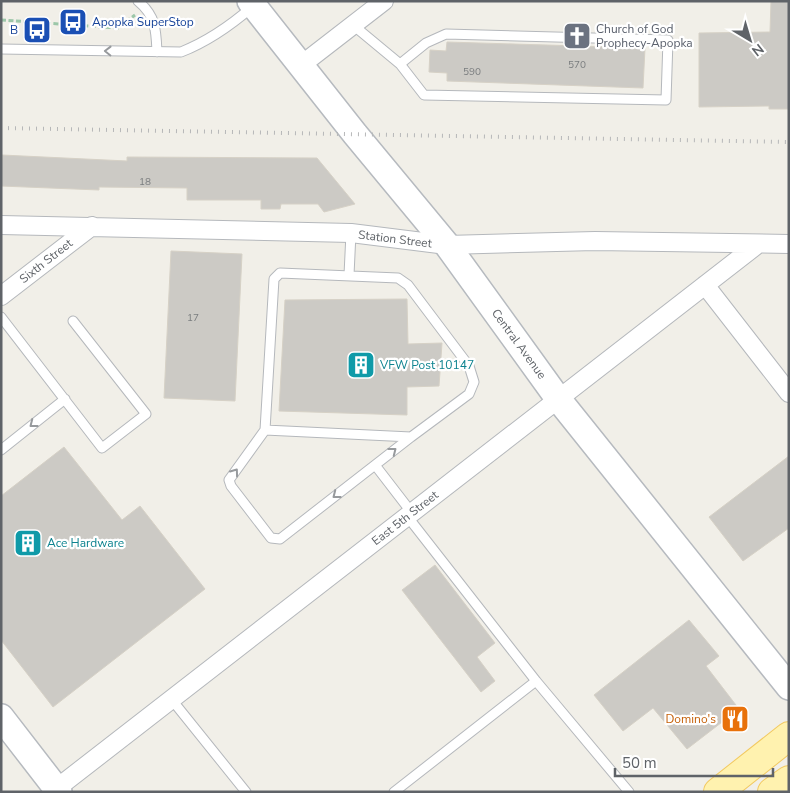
<svg xmlns="http://www.w3.org/2000/svg" width="790" height="793" viewBox="0 0 790 793" font-family="'Nunito Sans',sans-serif">
	<style>
		.building { fill: #cccac5; stroke: #d6d1c6 }
		.lines { fill: none; stroke-linecap: round; stroke-linejoin: round }
		.lane-casing { stroke: #b5b8bc; stroke-width: 11 }
		.street-casing { stroke: #b5b8bc; stroke-width: 20 }
		.secondary-casing { stroke: #b6babf; stroke-width: 28 }
		.primary-casing { stroke: #f2c960; stroke-width: 30 }
		.path { stroke: #9cc7a9; stroke-width: 3; stroke-dasharray: 5 2.5; stroke-linecap: butt }
		.lane { stroke: #fff; stroke-width: 9 }
		.street { stroke: #fff; stroke-width: 18 }
		.secondary { stroke: #fff; stroke-width: 25 }
		.primary { stroke: #fff2af; stroke-width: 28 }
		.rail { stroke: #b6b7b8; stroke-width: 4; stroke-dasharray: 1 6; stroke-linecap: butt }
		.oneway { stroke: #979a9d }
		.labels { text-anchor: middle; stroke-width: 4.5; stroke-linejoin: round; paint-order: stroke }
		.number-label { font-size: 10px; fill: #7a7d7f }
		.transit-label { font-size: 12px; fill: #164399; stroke: #fff; text-anchor: start }
		.worship-label { font-size: 12px; fill: #5b616d; stroke: #fff; text-anchor: start }
		.street-label { font-size: 12px; fill: #5f6368; stroke: #fff }
		.culture-label { font-size: 12px; fill: #0d838f; stroke: #fff; text-anchor: start }
		.food-label { font-size: 12px; fill: #c56008; stroke: #fff; text-anchor: end }
	</style>
	<rect width="100%" height="100%" fill="#f1efe8"/>
	<path class="building" d="M771,1H789V109H769V106L699,107V33L770,32Z
		M447,42L645,48L643,88L447,81V73L429,72L430,50L446,51Z
		M2,155L127,161V157L317,158L355,204L324,212L318,204H281L280,209H261V200H187V188L99,187V190L1,186Z
		M171,251L242,254L235,401L164,398Z
		M407,299L408,344L442,343L439,386L407,387V415L279,411L285,300Z
		M64,447L122,520L140,506L205,589L53,707L1,640V496Z
		M789,456V528L743,561L709,517Z
		M435,565L495,643L477,657L495,681L481,692L402,590Z
		M689,620L719,656L706,666L739,709L687,749L653,708L623,731L594,695Z"/>
	<g class="lines">
		<defs>
			<path id="lane" d="M138,1C156,16 156,30 157,52
				M353,25L400,64L426,43L446,34L668,40L666,100L424,95L400,64
				M1,49L181,52C209,41 230,26 252,7
				M280,273L398,278L408,285L469,366L474,382L469,394L411,437L265,430L274,279Z
				M349,275L351,233
				M1,317L102,448L146,414L73,321
				M265,430L229,480L231,486L271,538L280,539L411,437
				M1,450L65,399
				M375,465L412,513
				M407,516L536,681L629,792
				M172,700L246,792
				M394,792L536,681"/>
			<path id="street" d="M300,66L384,1
				M1,225L351,233L447,245L595,241L789,244
				M705,285L789,393
				M1,296L92,226
				M52,792L758,244"/>
			<path id="secondary" d="M250,1L355,134L447,245L559,400L789,687
				M1,717L59,792"/>
			<path id="primary" d="M718,792L789,736
				M772,792L789,780"/>
		</defs>
		<use href="#lane" class="lane-casing"/>
		<use href="#street" class="street-casing"/>
		<use href="#secondary" class="secondary-casing"/>
		<use href="#primary" class="primary-casing"/>
		<path class="path" d="M1,20L118,28L135,15"/>
		<use href="#lane" class="lane"/>
		<use href="#street" class="street"/>
		<use href="#secondary" class="secondary"/>
		<use href="#primary" class="primary"/>
		<path class="rail" d="M1,128L789,142"/>
	</g>
	<defs><path id="oneway-chevron" d="M-2-3.5L2.5 0L-2 3.5" fill="none" stroke-width="1.6" stroke-linecap="round" stroke-linejoin="round" transform="scale(1.25)"/></defs>
	<g class="oneway">
		<use href="#oneway-chevron" transform="translate(108 51) rotate(-179)"/>
		<use href="#oneway-chevron" transform="translate(33 424) rotate(142)"/>
		<use href="#oneway-chevron" transform="translate(393 451) rotate(-38)"/>
		<use href="#oneway-chevron" transform="translate(235 472) rotate(-54)"/>
		<use href="#oneway-chevron" transform="translate(336 495) rotate(142)"/>
	</g>
	<defs>
		<symbol id="bus-square" viewBox="-11 -11 22 22"><rect x="-9" y="-9" width="18" height="18" rx="4" fill="#1a4fb4" stroke="#fff"/><path d="M-5-6H5V4H4V6H2V4H-2V6H-4V4H-5ZM-3.5-4V0h7V-4ZM-3.5 1.2v1.5H-2V1.2ZM2 1.2v1.5H3.5V1.2Z" fill="#fff"/></symbol>
		<symbol id="church-square" viewBox="-11 -11 22 22"><rect x="-9" y="-9" width="18" height="18" rx="4" fill="#6b7280" stroke="#fff"/><path d="M-1.2-6h2.4v3.5h3.3v2.4h-3.3V6h-2.4V-.1h-3.3v-2.4h3.3Z" fill="#fff"/></symbol>
		<symbol id="building-square" viewBox="-11 -11 22 22"><rect x="-9" y="-9" width="18" height="18" rx="4" fill="#0f9aa8" stroke="#fff"/><path d="M-4-6H4V6H1V3H-1V6H-4ZM-2.5-4.3h1.7v1.8h-1.7ZM.8-4.3h1.7v1.8H.8ZM-2.5-1h1.7V.8h-1.7ZM.8-1h1.7V.8H.8Z" fill="#fff"/></symbol>
		<symbol id="restaurant-square" viewBox="-11 -11 22 22"><rect x="-9" y="-9" width="18" height="18" rx="4" fill="#e8710a" stroke="#fff"/><path d="M-5-6h1v4h1v-4h1v4h1v-4h1v5L-1.5 .5V6h-2V.5L-5-1ZM5-6V6H3V1.5H1.5Q1.5-4 5-6Z" fill="#fff"/></symbol>
	</defs>
	<g fill-rule="evenodd">
		<use href="#bus-square" x="57" y="6" width="32" height="32"/>
		<use href="#bus-square" x="21" y="14" width="32" height="32"/>
		<use href="#church-square" x="561" y="20" width="32" height="32"/>
		<use href="#building-square" x="345" y="349" width="32" height="32"/>
		<use href="#building-square" x="12" y="527" width="32" height="32"/>
		<use href="#restaurant-square" x="719" y="703" width="32" height="32"/>
	</g>
	<g class="labels">
		<g class="number-label">
			<text x="577" y="68">570</text>
			<text x="472" y="75">590</text>
			<text x="145" y="185">18</text>
			<text x="193" y="321">17</text>
		</g>
		<g class="transit-label">
			<text x="92" y="26">Apopka SuperStop</text>
			<text x="18" y="34" text-anchor="end">B</text>
		</g>
		<g class="worship-label">
			<text x="596" y="33">Church of God<tspan x="596" dy="14">Prophecy-Apopka</tspan></text>
		</g>
		<g class="street-label">
			<text transform="translate(395 239) rotate(7)" y="4">Station Street</text>
			<text transform="translate(46 261) rotate(-38)" y="4">Sixth Street</text>
			<text transform="translate(519 344) rotate(54)" y="4">Central Avenue</text>
			<text transform="translate(405 518) rotate(-38)" y="4">East 5th Street</text>
		</g>
		<g class="culture-label">
			<text x="380" y="369">VFW Post 10147</text>
			<text x="47" y="547">Ace Hardware</text>
		</g>
		<g class="food-label">
			<text x="716" y="723">Domino's</text>
		</g>
	</g>
	<rect width="790" height="793" fill="none" stroke="#5f6368" stroke-width="5"/>
	<g transform="translate(750 40) rotate(142)" stroke="#ffffff" stroke-width="4" paint-order="stroke">
	<path d="M0-4L9 19L0 12L-9 19Z" fill="#5f6368"/>
	<text y="-8" font-size="14" font-weight="bold" text-anchor="middle" fill="#5f6368">N</text>
	</g>
	<path d="M615 768v8h158v-8" fill="none" stroke="#5f6368" stroke-width="2.5"/>
	<text x="622" y="768" font-size="15" fill="#5f6368" stroke="#ffffff" stroke-width="4" paint-order="stroke">50 m</text>
</svg>
